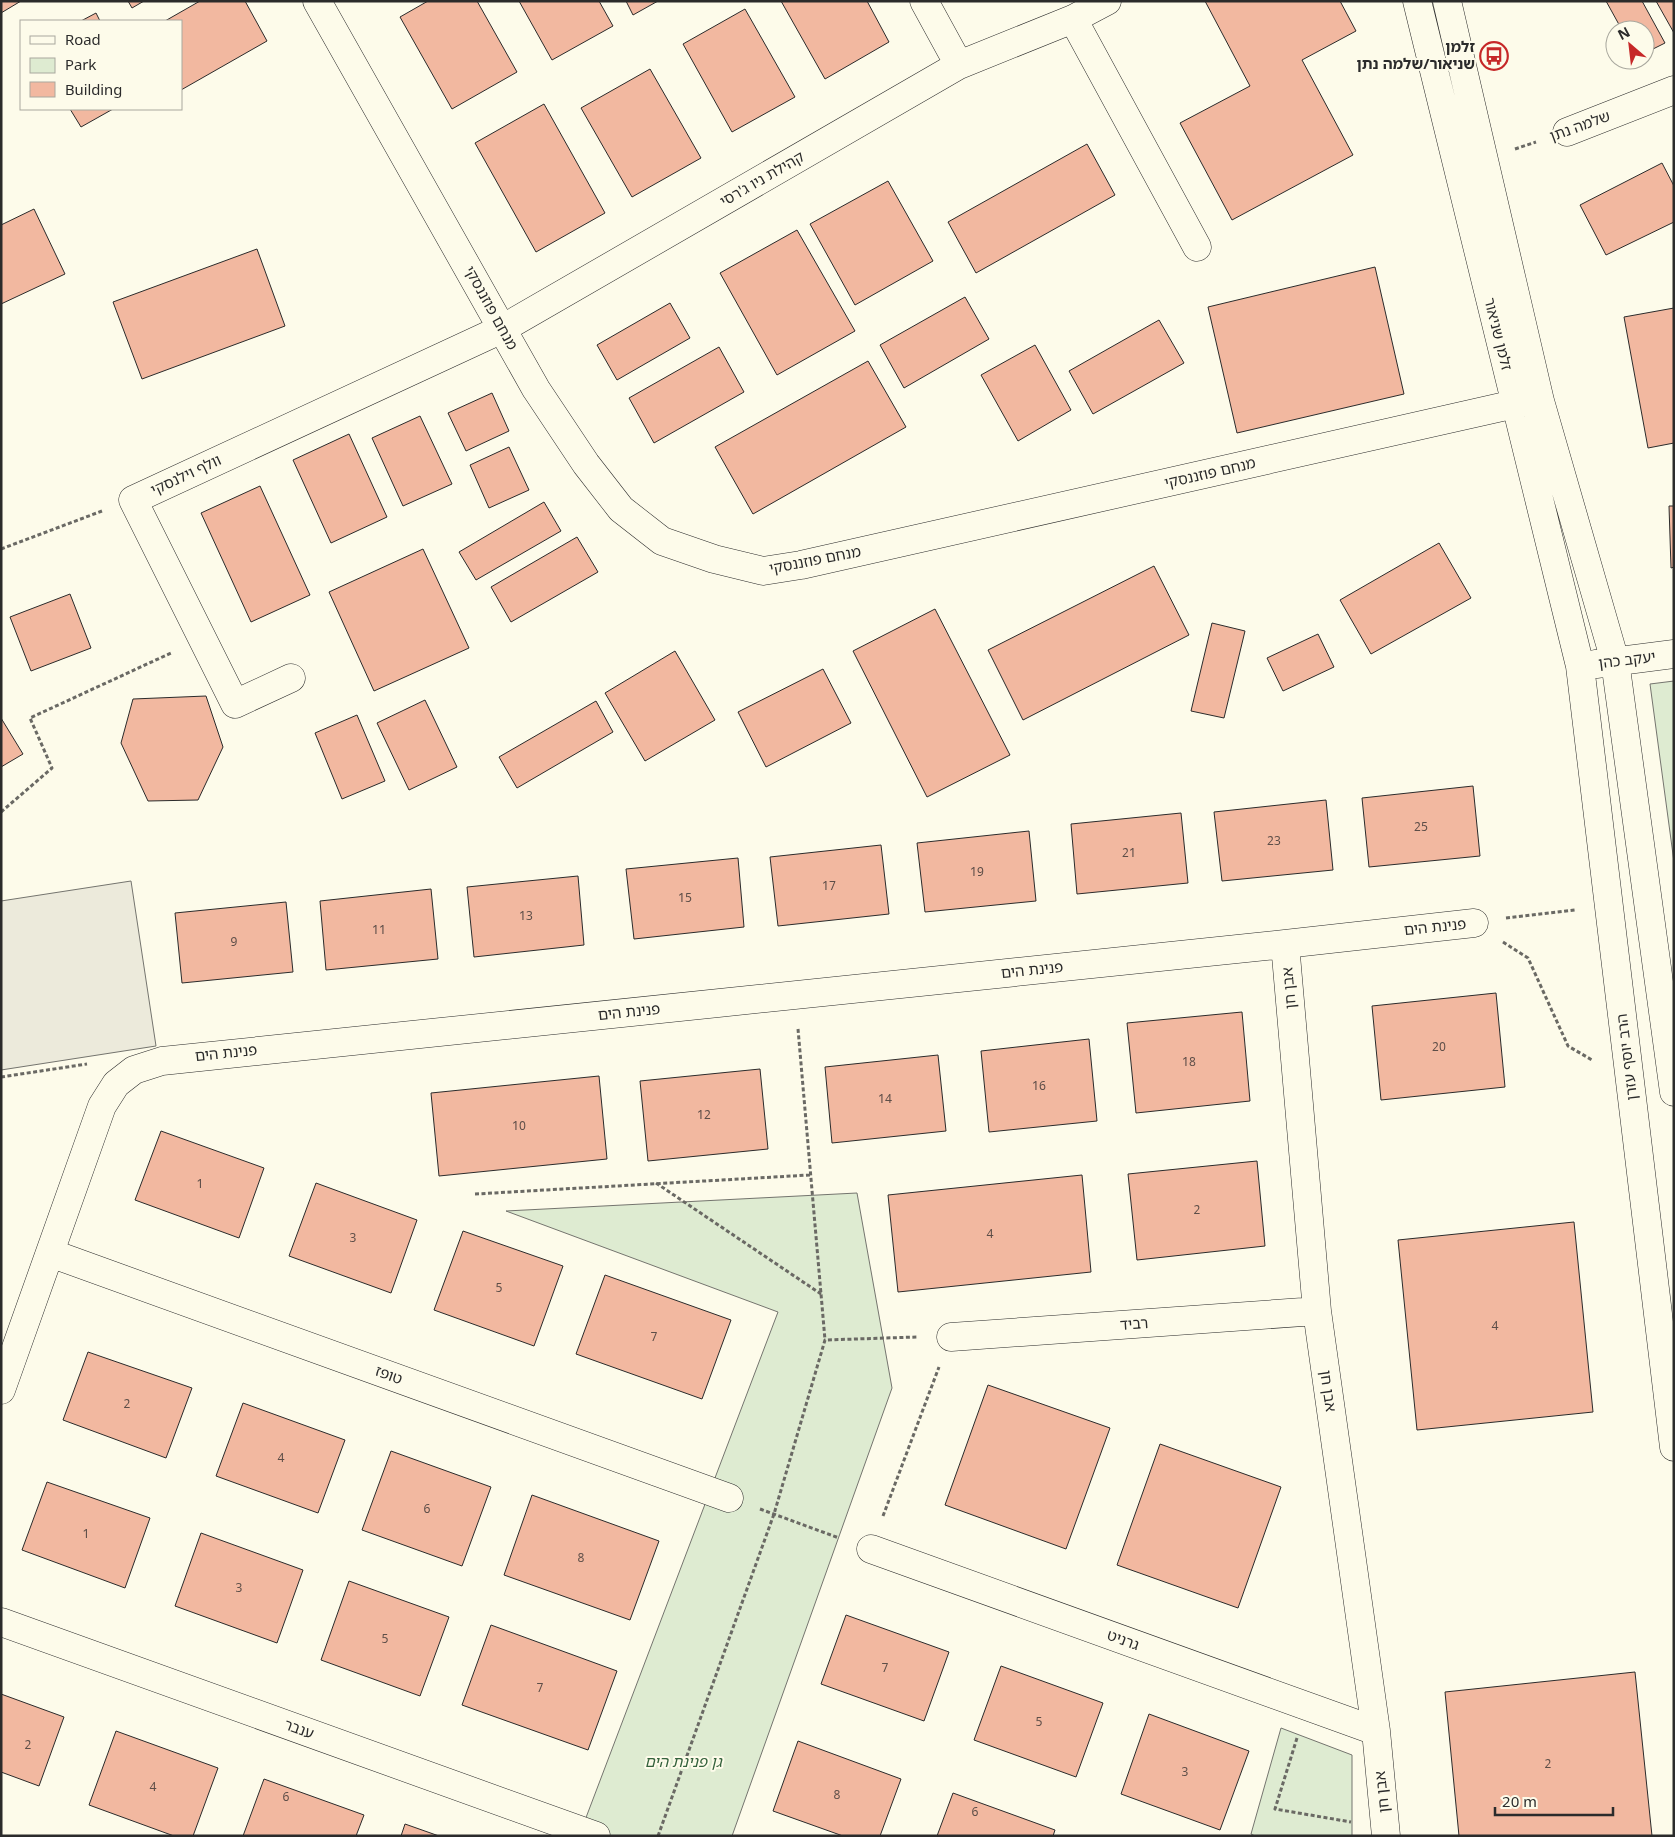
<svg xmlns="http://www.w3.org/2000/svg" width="1675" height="1837" viewBox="0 0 1675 1837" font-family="Georgia,'Noto Sans Hebrew',serif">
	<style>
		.green { fill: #deebd1; stroke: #74746e }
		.parking { fill: #eceadb; stroke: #74746e }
		.building { fill: #f2b8a0; stroke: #2b2b2b }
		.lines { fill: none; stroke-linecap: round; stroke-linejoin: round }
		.minor-casing { stroke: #2b2b2b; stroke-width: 29 }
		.path { stroke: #6a6964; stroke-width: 3; stroke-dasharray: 4 2.5; stroke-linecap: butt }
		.minor { stroke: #fdfbea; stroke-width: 28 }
		.labels { text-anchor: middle; stroke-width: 4; stroke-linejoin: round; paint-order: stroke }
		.number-label { font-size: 12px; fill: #5d4e48 }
		.poi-label { font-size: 15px; font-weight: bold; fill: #2b2b2b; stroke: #fdfbea; text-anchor: end }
		.street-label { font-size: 15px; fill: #2b2b2b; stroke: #fdfbea }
		.park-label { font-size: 15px; font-style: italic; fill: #34623c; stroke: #fdfbea }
	</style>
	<rect width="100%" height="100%" fill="#fdfbea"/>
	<path class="green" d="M1674,681V862L1650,684Z
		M857,1193L892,1388L732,1836H579L778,1312L506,1211Z
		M1281,1728L1352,1755V1836H1255L1251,1834Z"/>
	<path class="parking" d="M131,881L156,1046L1,1070V901Z"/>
	<path class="building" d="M1,1H21L1,13Z
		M128,1H144L132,8Z
		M200,1H245L267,41L181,90V21H165Z
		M428,1H477L517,72L452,109L400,17Z
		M519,1H599L613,26L552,60Z
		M626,1H658L633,15Z
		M781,1H867L889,42L825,79Z
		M1205,1H1340L1356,31L1302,60L1353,155L1232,220L1180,123L1250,86Z
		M1606,1H1642L1665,43L1645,53V30H1622Z
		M1656,1H1674V33Z
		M745,9L795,97L732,132L683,44Z
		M96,13L100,21H81Z
		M650,69L701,158L632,197L581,108Z
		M544,104L605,213L536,252L475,143Z
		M70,109H113L81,127Z
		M1087,144L1115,195L976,273L948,222Z
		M1662,163L1674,186V222L1606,255L1580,205Z
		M888,181L933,261L855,305L810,224Z
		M34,209L65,274L1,304V225Z
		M797,230L855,331L777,375L720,273Z
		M257,249L285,326L142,379L113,302Z
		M1375,267L1404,394L1237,433L1208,307Z
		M965,297L989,339L904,388L880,345Z
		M670,303L690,338L617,380L597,345Z
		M1674,308V443L1648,448L1624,317Z
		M1159,320L1184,363L1093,414L1069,371Z
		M1035,345L1071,410L1018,441L981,375Z
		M719,347L744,392L654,443L629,398Z
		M868,361L906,427L753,514L715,447Z
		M492,393L509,431L466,451L448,413Z
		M420,416L452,484L403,506L372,438Z
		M349,434L387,517L331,543L293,460Z
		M509,447L529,490L489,508L470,465Z
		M260,486L310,595L251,622L201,513Z
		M544,502L561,531L476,580L459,552Z
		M1669,506H1674V567L1671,568Z
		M577,537L598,572L511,622L491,587Z
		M1439,543L1471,598L1371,654L1340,600Z
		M423,549L469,648L374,691L329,592Z
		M1154,566L1189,635L1023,720L988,650Z
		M70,594L91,648L31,671L10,617Z
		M935,609L1010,755L927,797L853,651Z
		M1212,623L1245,631L1224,718L1191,711Z
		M1318,634L1334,667L1283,691L1267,658Z
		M675,651L715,720L645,761L605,693Z
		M823,669L851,723L766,767L738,712Z
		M206,696L223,747L198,800L148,801L121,743L133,699Z
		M425,700L457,767L409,790L377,723Z
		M596,701L613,732L517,788L499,757Z
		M357,715L385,781L342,799L315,733Z
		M1,718L23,754L1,767Z
		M1473,786L1480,856L1369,867L1362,798Z
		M1326,800L1333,870L1222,881L1214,812Z
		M1181,813L1188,883L1077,894L1071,824Z
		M1029,831L1036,901L925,912L917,843Z
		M881,845L889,914L778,926L770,857Z
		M738,858L744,927L634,939L626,869Z
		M578,876L584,945L474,957L467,887Z
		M431,889L438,959L326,970L320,901Z
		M286,902L293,972L182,983L175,913Z
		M1496,993L1505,1087L1381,1100L1372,1006Z
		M1242,1012L1250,1101L1136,1113L1127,1023Z
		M1089,1039L1097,1121L989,1132L981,1051Z
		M938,1055L946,1131L832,1143L825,1067Z
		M760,1069L768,1149L648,1161L640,1081Z
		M599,1076L607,1159L439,1176L431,1093Z
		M161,1131L264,1168L239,1238L135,1200Z
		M1257,1161L1265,1246L1137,1260L1128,1174Z
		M1082,1175L1091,1272L898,1292L888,1195Z
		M316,1183L417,1220L391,1293L289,1256Z
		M1574,1222L1593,1412L1417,1430L1398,1240Z
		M463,1231L563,1266L534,1346L434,1310Z
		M605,1275L731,1320L702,1399L576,1354Z
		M88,1352L192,1388L166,1458L63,1420Z
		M988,1385L1110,1428L1066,1549L945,1505Z
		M243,1403L345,1440L318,1513L216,1476Z
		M1160,1444L1281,1487L1238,1608L1117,1565Z
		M391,1451L491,1487L462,1566L362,1530Z
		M47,1482L150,1518L125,1588L22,1550Z
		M532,1495L659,1541L630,1620L504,1575Z
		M201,1533L303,1570L277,1643L175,1606Z
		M349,1581L449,1617L420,1696L321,1660Z
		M846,1615L949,1652L924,1721L821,1684Z
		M491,1625L617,1671L588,1750L462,1705Z
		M1001,1666L1103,1703L1076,1777L974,1740Z
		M1635,1672L1652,1836H1459L1445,1692Z
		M1,1694L64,1717L39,1786L1,1772Z
		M1149,1714L1249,1751L1220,1830L1121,1794Z
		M116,1731L218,1768L193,1836H174L89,1805Z
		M798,1741L901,1779L880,1836H843L773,1811Z
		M264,1779L364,1815L356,1836H243Z
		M953,1793L1055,1830L1053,1836H937Z
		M405,1824L439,1836H401Z"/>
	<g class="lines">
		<defs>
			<path id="minor" d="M317,1L536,389L586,464L621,509L662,541L714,559L763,571L801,565L1515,404L1540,401
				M1417,1L1580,666L1674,1447
				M1447,1L1540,401L1615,661L1674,1092
				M1073,19L1197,247
				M959,65L1073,19L1107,1
				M1567,132L1674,90
				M1596,664L1674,654
				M291,678L235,704L133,500L502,329L959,65L924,1
				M1285,944L1317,1311L1376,1731L1386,1836
				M50,1253L729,1498
				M951,1337L1317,1311
				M1,1390L102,1106L116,1084L134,1070L162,1061L1285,944L1474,923
				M871,1549L1376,1731
				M1,1622L596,1836"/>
		</defs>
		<use href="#minor" class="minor-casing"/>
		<path class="path" d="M1515,149L1536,142
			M1,549L102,511
			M1,812L52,768L30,718L171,653
			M1506,918L1575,910
			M1503,942L1528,958L1568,1046L1592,1060
			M798,1029L825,1340
			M1,1077L87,1064
			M656,1183L821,1294
			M475,1194L810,1175
			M760,1509L839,1538
			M883,1516L939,1367
			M1297,1738L1275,1809L1351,1822
			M658,1836L774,1514L825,1340L917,1337"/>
		<use href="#minor" class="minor"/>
	</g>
	<defs>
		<symbol id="bus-ring" viewBox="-11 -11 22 22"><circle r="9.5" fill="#fdfbea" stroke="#c62828" stroke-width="1.5"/><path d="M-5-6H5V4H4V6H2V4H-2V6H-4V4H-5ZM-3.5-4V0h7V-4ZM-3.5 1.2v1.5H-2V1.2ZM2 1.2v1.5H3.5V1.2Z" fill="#c62828"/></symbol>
	</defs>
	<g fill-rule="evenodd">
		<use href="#bus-ring" x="1478" y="40" width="32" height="32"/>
	</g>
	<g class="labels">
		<g class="number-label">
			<text x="1421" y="831">25</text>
			<text x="1274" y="845">23</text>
			<text x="1129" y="857">21</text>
			<text x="977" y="876">19</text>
			<text x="829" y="890">17</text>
			<text x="685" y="902">15</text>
			<text x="526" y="920">13</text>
			<text x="379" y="934">11</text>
			<text x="234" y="946">9</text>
			<text x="1439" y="1051">20</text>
			<text x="1189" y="1066">18</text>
			<text x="1039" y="1090">16</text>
			<text x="885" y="1103">14</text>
			<text x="704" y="1119">12</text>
			<text x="519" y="1130">10</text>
			<text x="200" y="1188">1</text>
			<text x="1197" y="1214">2</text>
			<text x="990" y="1238">4</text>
			<text x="353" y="1242">3</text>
			<text x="499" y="1292">5</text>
			<text x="1495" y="1330">4</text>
			<text x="654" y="1341">7</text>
			<text x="127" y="1408">2</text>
			<text x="281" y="1462">4</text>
			<text x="427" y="1513">6</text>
			<text x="86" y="1538">1</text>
			<text x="581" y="1562">8</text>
			<text x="239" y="1592">3</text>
			<text x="385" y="1643">5</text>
			<text x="885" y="1672">7</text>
			<text x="540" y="1692">7</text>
			<text x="1039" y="1726">5</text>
			<text x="28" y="1749">2</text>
			<text x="1548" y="1768">2</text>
			<text x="1185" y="1776">3</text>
			<text x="153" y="1791">4</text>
			<text x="837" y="1799">8</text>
			<text x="286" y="1801">6</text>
			<text x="975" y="1816">6</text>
		</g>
		<g class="poi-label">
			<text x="1475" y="52">זלמן<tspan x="1475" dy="17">שניאור/שלמה נתן</tspan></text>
		</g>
		<g class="street-label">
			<text transform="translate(1580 126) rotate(-20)" y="5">שלמה נתן</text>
			<text transform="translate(762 179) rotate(-30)" y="5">קהילת ניו ג'רסי</text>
			<text transform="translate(491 308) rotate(61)" y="5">מנחם פוזננסקי</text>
			<text transform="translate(1498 334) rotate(76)" y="5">זלמן שניאור</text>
			<text transform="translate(1210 473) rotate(-13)" y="5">מנחם פוזננסקי</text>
			<text transform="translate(186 475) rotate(-25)" y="5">וולף וילנסקי</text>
			<text transform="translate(815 560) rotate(-11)" y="5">מנחם פוזננסקי</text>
			<text transform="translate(1627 660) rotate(-7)" y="5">יעקב כהן</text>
			<text transform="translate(1435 927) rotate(-6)" y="5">פנינת הים</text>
			<text transform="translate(1032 970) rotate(-6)" y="5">פנינת הים</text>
			<text transform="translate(1289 988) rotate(-95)" y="5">אבן חן</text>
			<text transform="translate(629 1012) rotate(-6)" y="5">פנינת הים</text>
			<text transform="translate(226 1053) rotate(-6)" y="5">פנינת הים</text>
			<text transform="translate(1627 1057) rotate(-97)" y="5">הרב יוסף עזרן</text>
			<text transform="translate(1134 1324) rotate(-4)" y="5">רביד</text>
			<text transform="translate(389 1375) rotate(20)" y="5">טופז</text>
			<text transform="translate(1328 1391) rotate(82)" y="5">אבן חן</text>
			<text transform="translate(1123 1640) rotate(20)" y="5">גרניט</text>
			<text transform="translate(299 1729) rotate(20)" y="5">ענבר</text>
			<text transform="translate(1382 1792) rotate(-96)" y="5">אבן חן</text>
		</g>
		<g class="park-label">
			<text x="683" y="1767">גן פנינת הים</text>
		</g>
	</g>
	<rect width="1675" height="1837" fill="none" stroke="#2b2b2b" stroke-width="5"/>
	<rect x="20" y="20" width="162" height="90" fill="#fdfbea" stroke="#a9a89e"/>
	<rect x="30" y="36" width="25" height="8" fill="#fdfbea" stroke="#a9a89e"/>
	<text x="65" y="45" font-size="15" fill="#2b2b2b">Road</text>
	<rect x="30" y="58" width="25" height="15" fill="#deebd1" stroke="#a9a89e"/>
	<text x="65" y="70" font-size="15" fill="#2b2b2b">Park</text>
	<rect x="30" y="82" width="25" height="15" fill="#f2b8a0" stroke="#a9a89e"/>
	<text x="65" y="95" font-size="15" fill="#2b2b2b">Building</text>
	<g transform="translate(1630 45) rotate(332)"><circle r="24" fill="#fdfbea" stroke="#a9a89e"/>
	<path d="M0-4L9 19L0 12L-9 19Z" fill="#c62828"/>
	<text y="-8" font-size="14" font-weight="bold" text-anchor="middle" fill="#2b2b2b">N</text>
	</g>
	<path d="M1495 1807v8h118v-8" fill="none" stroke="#2b2b2b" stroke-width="2.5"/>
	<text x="1502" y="1807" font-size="15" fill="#2b2b2b" stroke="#fdfbea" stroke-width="4" paint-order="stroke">20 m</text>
</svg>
